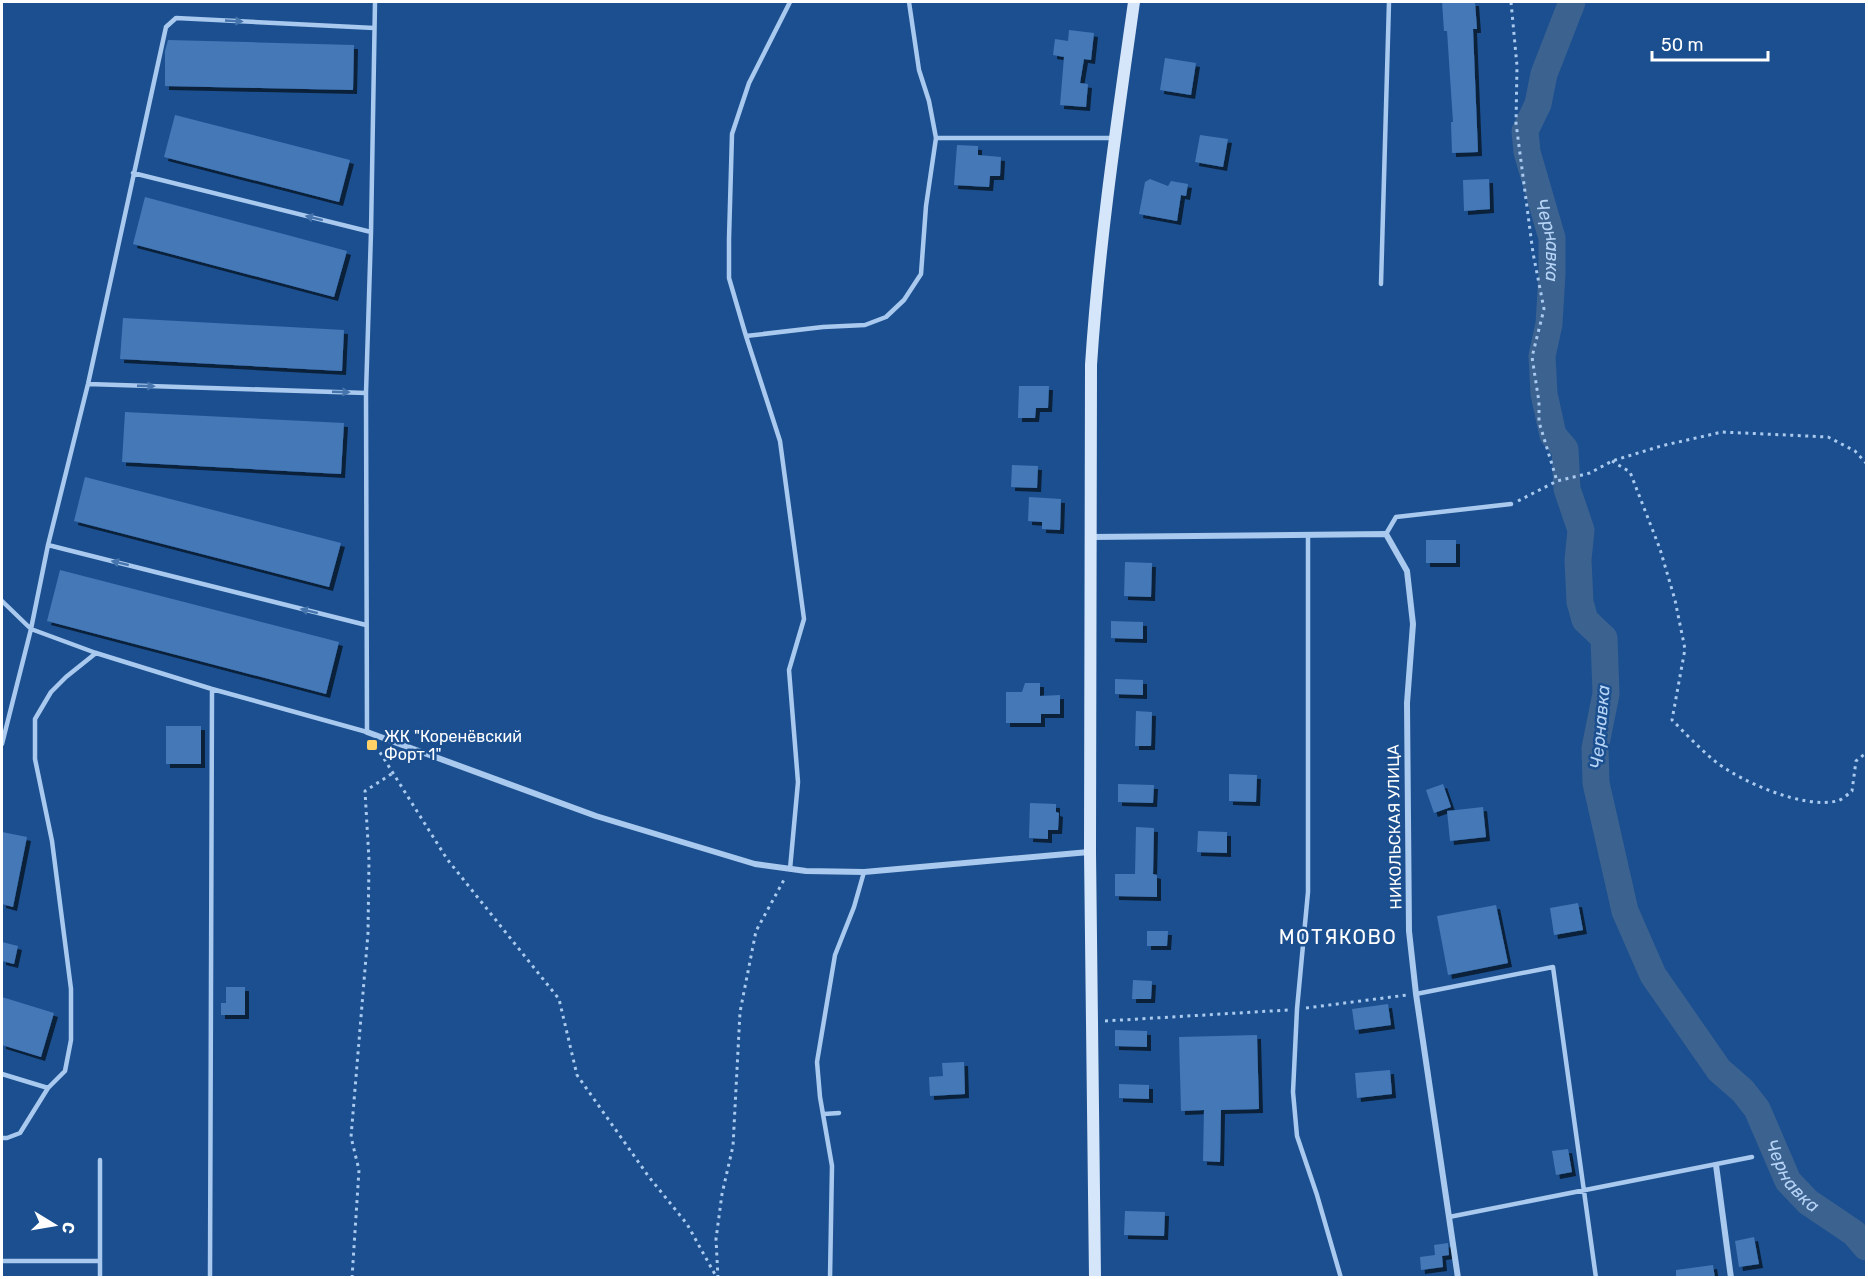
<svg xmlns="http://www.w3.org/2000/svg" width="1868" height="1279" viewBox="0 0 1868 1279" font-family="Rubik,sans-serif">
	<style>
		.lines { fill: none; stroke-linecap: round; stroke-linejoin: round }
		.river { stroke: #3c6290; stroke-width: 27 }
		.building { fill: #4478b7; filter: url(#shadow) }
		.path { stroke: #a9c9ee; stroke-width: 3; stroke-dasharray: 3 4.5; stroke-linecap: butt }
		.lane { stroke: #a9c9ee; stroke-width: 4.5 }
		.street { stroke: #a9c9ee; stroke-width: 6 }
		.secondary { stroke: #d6e6fa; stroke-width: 12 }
		.oneway { fill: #4674ac }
		.poi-dot { fill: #ffd166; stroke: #1b4f8f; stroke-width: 2 }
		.labels { text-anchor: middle; stroke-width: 5; stroke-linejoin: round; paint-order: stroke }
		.poi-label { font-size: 16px; fill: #fff; stroke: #1b4f8f; text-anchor: start }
		.street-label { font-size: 16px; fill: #fff; stroke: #1b4f8f }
		.water-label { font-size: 18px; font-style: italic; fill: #b5d3f5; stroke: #1b4f8f }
		.quarter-label { font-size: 20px; letter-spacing: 1.5px; fill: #fff; stroke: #1b4f8f }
	</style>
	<defs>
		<filter id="shadow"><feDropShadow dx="4" dy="4" stdDeviation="0" flood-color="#0009"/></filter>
	</defs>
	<rect width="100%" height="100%" fill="#1b4f8f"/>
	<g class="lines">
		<path class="river" id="s1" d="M1572,2L1544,74L1538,104L1525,131L1527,152L1552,238V274L1549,324L1542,356L1544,394L1553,435L1565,449L1567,489L1581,530L1578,560L1580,602L1585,620L1604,638L1606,694L1595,748L1596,783L1625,911L1653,975L1719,1070L1743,1091L1757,1109L1788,1181L1808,1202L1854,1233L1866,1247"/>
	</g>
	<path class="building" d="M1442,2H1475L1477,29H1473L1478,152L1452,153L1451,122H1453L1447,31H1444Z
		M1069,30L1094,33L1091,60L1084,59L1080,83L1088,84L1086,107L1060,105L1064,57L1053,55L1055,39L1068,41Z
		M168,40L354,45L353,90L165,86V51Z
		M1165,58L1196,63L1191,95L1160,90Z
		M175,115L350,160L339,202L164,157Z
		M1200,135L1228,139L1223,167L1195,162Z
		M957,145L978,146V155L1001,157L1000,176H990L989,187L954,185Z
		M1150,179L1168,186L1171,181L1188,184L1186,196L1181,195L1177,221L1139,214L1145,182Z
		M1489,179L1490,209L1464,211L1463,180Z
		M145,197L347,251L334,297L133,244Z
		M123,318L344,330L342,371L120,359Z
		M1019,386H1049L1048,408H1036L1035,418H1018Z
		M125,412L344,423L341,474L122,462Z
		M1012,465L1038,466L1037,488L1011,487Z
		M85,477L341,543L329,587L74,521Z
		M1029,497L1061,499L1060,530L1042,529V522L1028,521Z
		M1426,540H1456V563H1426Z
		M1125,562L1152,563L1151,597L1124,596Z
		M60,570L339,642L326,694L47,621Z
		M1111,621L1143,622V639L1111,638Z
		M1115,679L1143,680V695L1115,694Z
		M1025,683H1040V696L1060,695V714H1041V723H1006V692H1022Z
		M1136,711L1152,712L1151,746H1135Z
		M166,726H201V764H166Z
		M1229,774L1257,775L1256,802L1229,801Z
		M1118,784L1154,785L1153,803L1118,802Z
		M1443,784L1451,807L1434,813L1426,790Z
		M1030,803L1056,804V812L1059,813L1058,830H1048V839L1029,838Z
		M1483,807L1486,837L1450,841L1447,811Z
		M1136,827L1154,828L1153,874L1157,875V897L1115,896V874H1135Z
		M1198,831L1227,832V853L1197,852Z
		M2,832L27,837L13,907L2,904Z
		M1578,903L1583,930L1554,935L1550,908Z
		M1496,905L1508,963L1448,975L1437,916Z
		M1147,931H1168L1167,946H1147Z
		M2,942L18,946L14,964L2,961Z
		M1133,980L1152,981L1151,999H1132Z
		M226,987H245V1015H221V1003H226Z
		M2,997L54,1013L41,1057L2,1045Z
		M1388,1004L1391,1025L1355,1030L1352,1009Z
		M1115,1030L1147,1031V1047L1115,1046Z
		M1257,1035L1259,1109L1221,1110L1220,1162L1203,1161L1204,1110L1181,1111L1179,1037Z
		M964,1062L965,1094L930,1096L929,1077L943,1076L942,1063Z
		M1390,1070L1392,1094L1357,1098L1355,1073Z
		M1119,1084L1149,1085V1099L1119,1098Z
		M1568,1149L1572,1172L1556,1175L1552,1151Z
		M1125,1211L1165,1212L1164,1236L1124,1235Z
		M1754,1237L1759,1264L1739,1267L1735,1241Z
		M1448,1243L1449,1255L1442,1256L1443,1267L1421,1270L1420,1257L1435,1255L1434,1245Z
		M1713,1265L1715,1278H1676V1270Z"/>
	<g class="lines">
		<path class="path" d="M1511,2L1517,66L1516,123L1533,253L1544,309L1532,357L1539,402V422L1557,481
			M1612,461L1630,472L1660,549L1675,600L1685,649L1672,720C1686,734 1700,749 1716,762C1742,782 1803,809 1837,801C1842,800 1848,794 1852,791L1856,761L1866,753
			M1518,501L1557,481L1590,473L1612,461L1661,446L1722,432L1828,437L1855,451L1866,463
			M376,746L447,859L559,999L577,1075L649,1177L687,1224L717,1278
			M1306,1008L1407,995
			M1105,1021L1288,1010
			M352,1278L359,1170L351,1137L368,933L369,860L365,791L393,773
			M718,1278L716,1239L722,1194L733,1146L740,1012L756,931L785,878"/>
		<path class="lane" d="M936,138H1113
			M133,173L371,232
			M1381,284L1389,2
			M746,336L823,327L865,325L886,317L904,300L921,274L926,206L936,138L929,101L919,70L909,2
			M88,384L366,393
			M1386,534L1396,517L1511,504
			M1308,536V892L1297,1009L1293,1092L1297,1136L1317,1195L1341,1278
			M48,545L366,625
			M2,601L31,629L96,653L212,689L367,732L366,393L371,232L375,2
			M2,744L31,629L48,545L88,384L166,27L176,18L374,28
			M790,869L798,782L789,670L804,619L780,441L746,336L729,278V239L732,134L749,83L790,2
			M1416,994L1553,967L1596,1278
			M2,1074L48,1088
			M824,1114L839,1113
			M2,1138H7L20,1133L48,1088L65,1071L71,1040V989L52,841L35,759V719L51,692L66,677L96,653
			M100,1160V1278
			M1449,1217L1752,1157
			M2,1261H100
			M210,1278L212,689
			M830,1278L832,1166L820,1097L817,1062L835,955L854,907L864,872"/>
		<path class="street" d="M1091,537L1386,534L1407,571L1413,624L1407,703L1409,931L1416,994L1458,1278
			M367,732L596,816L755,864L806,871L864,872L1089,852
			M1716,1165L1731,1278"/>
		<path class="secondary" d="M1095,1278L1090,852L1091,365C1099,243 1117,122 1134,2"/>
	</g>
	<defs><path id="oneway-solid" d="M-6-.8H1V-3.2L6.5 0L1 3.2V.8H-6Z" transform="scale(1.5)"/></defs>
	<g class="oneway">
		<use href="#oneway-solid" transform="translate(234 21) rotate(3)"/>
		<use href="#oneway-solid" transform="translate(314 218) rotate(-166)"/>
		<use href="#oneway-solid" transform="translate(146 386) rotate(2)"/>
		<use href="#oneway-solid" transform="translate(341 392) rotate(2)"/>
		<use href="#oneway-solid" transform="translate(120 563) rotate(-166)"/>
		<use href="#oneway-solid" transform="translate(309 611) rotate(-166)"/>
	</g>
	<rect class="poi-dot" x="366" y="739" width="12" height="12" rx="3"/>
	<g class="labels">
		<g class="poi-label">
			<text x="384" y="742">ЖК "Коренёвский<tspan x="384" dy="18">Форт 1"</tspan></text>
		</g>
		<g class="street-label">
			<text transform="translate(1394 827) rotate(-91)" y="6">НИКОЛЬСКАЯ УЛИЦА</text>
		</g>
		<g class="water-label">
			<text dy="6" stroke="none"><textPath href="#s1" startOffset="250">Чернавка</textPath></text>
			<text transform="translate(1600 727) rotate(-85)" y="6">Чернавка</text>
			<text dy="6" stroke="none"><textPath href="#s1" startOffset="1260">Чернавка</textPath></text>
		</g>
		<g class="quarter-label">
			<text x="1338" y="944">МОТЯКОВО</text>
		</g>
	</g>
	<rect width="1868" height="1279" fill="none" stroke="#ffffff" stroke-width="6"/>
	<g transform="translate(54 1225) rotate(101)" stroke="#1b4f8f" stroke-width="4.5" paint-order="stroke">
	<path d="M0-4.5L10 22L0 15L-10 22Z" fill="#ffffff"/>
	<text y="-9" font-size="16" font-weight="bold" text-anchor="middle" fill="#ffffff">С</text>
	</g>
	<path d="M1652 51v9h116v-9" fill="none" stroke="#ffffff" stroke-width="3"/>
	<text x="1661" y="51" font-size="18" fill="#ffffff" stroke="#1b4f8f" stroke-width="4.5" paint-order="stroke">50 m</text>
</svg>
